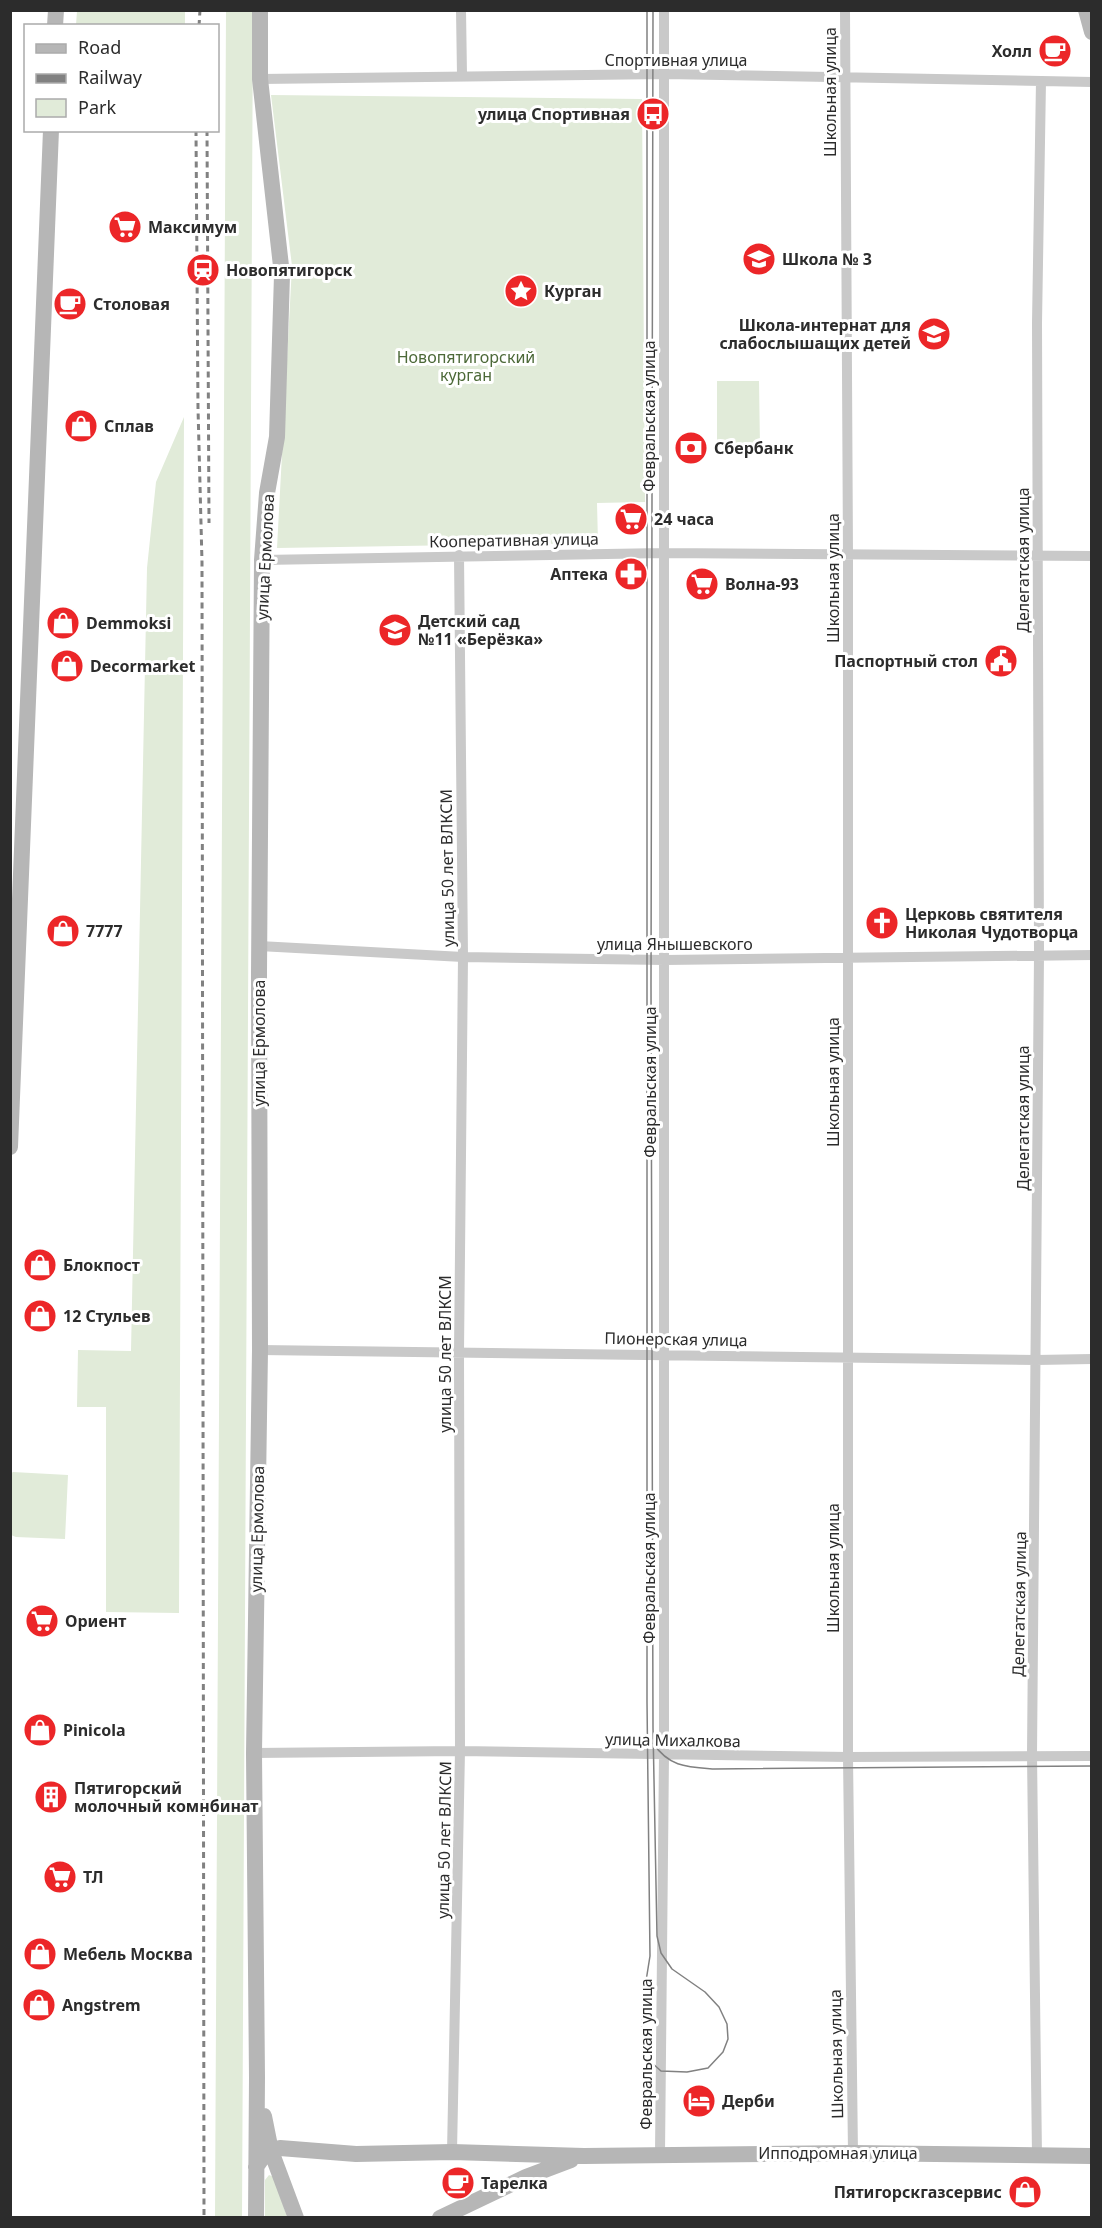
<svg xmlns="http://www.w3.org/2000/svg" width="1102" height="2228" viewBox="0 0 1102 2228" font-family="'Noto Sans',sans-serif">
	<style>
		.green { fill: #e1ebd9 }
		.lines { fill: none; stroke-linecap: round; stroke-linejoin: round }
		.street { stroke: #c9c9c9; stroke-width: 10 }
		.secondary { stroke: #b6b6b6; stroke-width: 16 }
		.tram { stroke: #818181; stroke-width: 1.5 }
		.rail { stroke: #818181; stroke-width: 3; stroke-dasharray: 6 4.5; stroke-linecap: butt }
		.labels { text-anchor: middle; stroke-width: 6; stroke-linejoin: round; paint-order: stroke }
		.poi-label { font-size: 16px; font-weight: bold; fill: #2c2c2c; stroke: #fff; text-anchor: start }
		.street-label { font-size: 16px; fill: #2c2c2c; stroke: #fff }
		.park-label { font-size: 16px; fill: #4c6938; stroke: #fff }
	</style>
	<rect width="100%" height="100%" fill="#fff"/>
	<path class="green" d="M253,10L242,2217H215L226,11Z
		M77,11H185V25H76Z
		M271,95L642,99L645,502L597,503L598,543L277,548L292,266Z
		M717,381H759L760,447H717Z
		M184,417L179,1613L106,1612V1407H77L78,1350L131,1351L147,568L156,482Z
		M13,1472L68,1475L65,1539L16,1537L11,1535L10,1474Z
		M269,2175L274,2177L287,2217H265V2180Z"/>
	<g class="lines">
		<path class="street" d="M461,10L462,75
			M845,10L848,555V1757L853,2153
			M260,79L665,74L1092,82
			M262,560L663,553L1092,556
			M259,946L463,957L665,960L1092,955
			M260,1350L1036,1360L1092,1359
			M254,1753L460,1751L848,1757L1092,1756
			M452,2152L460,1751L459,1352L463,957L459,555
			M660,2153L664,1755V10
			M1037,2156L1032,1755L1039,955L1037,323L1041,81"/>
		<path class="secondary" d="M1086,10L1092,32
			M55,26L56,10
			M10,1147L51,130
			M264,2116L271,2151L296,2218
			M256,2167L265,2154L280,2148L356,2154L452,2152L584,2156L853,2153L1092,2156
			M256,2218L257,2077L254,1753L260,1350L259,973L262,560L267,493L277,437L282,275L260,79V10
			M440,2218L526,2177L571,2160"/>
		<path class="tram" d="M647,10V1702L650,1956L642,2006V2031L645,2049L652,2063L661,2071L687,2072L708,2068L723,2052L728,2039L727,2024L719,2007L705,1992L672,1969L661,1953L657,1936L653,1728L651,986L653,10
			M653,1743C669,1767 687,1767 714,1769L1092,1766"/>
		<path class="rail" d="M199,26L200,10
			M196,130L198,408L202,562L204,2218
			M207,130L209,523"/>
	</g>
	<defs>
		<symbol id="cafe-disc" viewBox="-11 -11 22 22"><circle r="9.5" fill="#ec2628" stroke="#fff"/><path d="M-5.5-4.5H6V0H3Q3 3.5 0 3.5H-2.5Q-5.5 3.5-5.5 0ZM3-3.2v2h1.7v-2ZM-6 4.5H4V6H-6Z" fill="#fff"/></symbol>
		<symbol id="bus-disc" viewBox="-11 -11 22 22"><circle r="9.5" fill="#ec2628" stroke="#fff"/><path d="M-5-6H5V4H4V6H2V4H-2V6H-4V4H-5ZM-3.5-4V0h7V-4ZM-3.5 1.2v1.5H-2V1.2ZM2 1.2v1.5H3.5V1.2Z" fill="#fff"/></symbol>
		<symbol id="supermarket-disc" viewBox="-11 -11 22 22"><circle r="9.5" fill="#ec2628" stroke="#fff"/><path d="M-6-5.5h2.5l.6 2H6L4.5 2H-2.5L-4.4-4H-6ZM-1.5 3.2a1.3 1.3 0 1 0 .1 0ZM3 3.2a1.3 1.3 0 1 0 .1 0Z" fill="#fff"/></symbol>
		<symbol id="school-disc" viewBox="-11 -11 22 22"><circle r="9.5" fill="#ec2628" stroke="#fff"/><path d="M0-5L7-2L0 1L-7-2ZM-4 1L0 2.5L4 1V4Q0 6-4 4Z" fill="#fff"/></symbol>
		<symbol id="station-disc" viewBox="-11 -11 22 22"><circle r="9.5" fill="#ec2628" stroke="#fff"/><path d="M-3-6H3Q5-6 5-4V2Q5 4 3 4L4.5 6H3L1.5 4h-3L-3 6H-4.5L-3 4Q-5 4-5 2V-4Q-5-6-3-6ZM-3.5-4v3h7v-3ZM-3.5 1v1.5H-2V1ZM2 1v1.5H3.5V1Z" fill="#fff"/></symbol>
		<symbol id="sight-disc" viewBox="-11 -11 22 22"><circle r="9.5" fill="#ec2628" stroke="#fff"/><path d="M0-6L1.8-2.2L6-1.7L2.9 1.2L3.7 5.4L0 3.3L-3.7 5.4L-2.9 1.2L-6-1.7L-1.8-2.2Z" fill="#fff"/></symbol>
		<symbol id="shop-disc" viewBox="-11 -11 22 22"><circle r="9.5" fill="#ec2628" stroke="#fff"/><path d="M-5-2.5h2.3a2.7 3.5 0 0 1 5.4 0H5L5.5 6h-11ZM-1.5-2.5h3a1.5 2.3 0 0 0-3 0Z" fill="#fff"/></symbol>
		<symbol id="bank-disc" viewBox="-11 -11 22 22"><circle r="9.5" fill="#ec2628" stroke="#fff"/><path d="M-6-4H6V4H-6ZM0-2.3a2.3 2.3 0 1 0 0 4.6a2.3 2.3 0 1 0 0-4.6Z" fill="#fff"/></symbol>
		<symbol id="pharmacy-disc" viewBox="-11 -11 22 22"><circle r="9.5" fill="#ec2628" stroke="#fff"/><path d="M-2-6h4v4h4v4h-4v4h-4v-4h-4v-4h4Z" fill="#fff"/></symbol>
		<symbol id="civic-disc" viewBox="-11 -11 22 22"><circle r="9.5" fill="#ec2628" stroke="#fff"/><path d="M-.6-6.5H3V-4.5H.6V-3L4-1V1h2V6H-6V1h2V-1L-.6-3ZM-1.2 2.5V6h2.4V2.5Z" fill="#fff"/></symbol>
		<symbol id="church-disc" viewBox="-11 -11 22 22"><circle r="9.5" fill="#ec2628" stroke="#fff"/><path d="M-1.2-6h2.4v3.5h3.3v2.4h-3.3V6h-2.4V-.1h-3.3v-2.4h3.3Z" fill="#fff"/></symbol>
		<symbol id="building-disc" viewBox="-11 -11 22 22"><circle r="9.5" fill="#ec2628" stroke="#fff"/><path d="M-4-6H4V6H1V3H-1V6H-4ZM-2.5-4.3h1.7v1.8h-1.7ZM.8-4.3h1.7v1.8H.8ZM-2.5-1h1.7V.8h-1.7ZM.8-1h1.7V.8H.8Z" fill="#fff"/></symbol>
		<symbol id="hotel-disc" viewBox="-11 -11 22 22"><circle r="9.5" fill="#ec2628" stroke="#fff"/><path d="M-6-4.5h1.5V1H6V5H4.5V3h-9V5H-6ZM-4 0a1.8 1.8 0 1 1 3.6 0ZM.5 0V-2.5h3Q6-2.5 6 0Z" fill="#fff"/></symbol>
	</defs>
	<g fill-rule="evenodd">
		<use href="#cafe-disc" x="1036" y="32" width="38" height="38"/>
		<use href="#bus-disc" x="634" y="95" width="38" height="38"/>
		<use href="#supermarket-disc" x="106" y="208" width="38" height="38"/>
		<use href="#school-disc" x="740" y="240" width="38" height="38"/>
		<use href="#station-disc" x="184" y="251" width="38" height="38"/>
		<use href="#sight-disc" x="502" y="272" width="38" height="38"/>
		<use href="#cafe-disc" x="51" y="285" width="38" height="38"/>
		<use href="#school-disc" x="915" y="315" width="38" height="38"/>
		<use href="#shop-disc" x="62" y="407" width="38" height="38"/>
		<use href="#bank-disc" x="672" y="429" width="38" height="38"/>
		<use href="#supermarket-disc" x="612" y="500" width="38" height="38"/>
		<use href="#pharmacy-disc" x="612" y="555" width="38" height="38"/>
		<use href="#supermarket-disc" x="683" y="565" width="38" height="38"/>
		<use href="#shop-disc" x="44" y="604" width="38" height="38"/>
		<use href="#school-disc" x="376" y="611" width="38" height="38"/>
		<use href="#civic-disc" x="982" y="642" width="38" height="38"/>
		<use href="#shop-disc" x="48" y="647" width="38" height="38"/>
		<use href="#church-disc" x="863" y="904" width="38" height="38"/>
		<use href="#shop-disc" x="44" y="912" width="38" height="38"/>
		<use href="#shop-disc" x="21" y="1246" width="38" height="38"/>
		<use href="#shop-disc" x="21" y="1297" width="38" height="38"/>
		<use href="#supermarket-disc" x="23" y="1602" width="38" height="38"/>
		<use href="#shop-disc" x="21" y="1711" width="38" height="38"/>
		<use href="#building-disc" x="32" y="1778" width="38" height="38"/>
		<use href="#supermarket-disc" x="41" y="1858" width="38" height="38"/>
		<use href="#shop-disc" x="21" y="1935" width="38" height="38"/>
		<use href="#shop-disc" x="20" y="1986" width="38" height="38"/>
		<use href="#hotel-disc" x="680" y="2082" width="38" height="38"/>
		<use href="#cafe-disc" x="439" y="2164" width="38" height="38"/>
		<use href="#shop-disc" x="1006" y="2173" width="38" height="38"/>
	</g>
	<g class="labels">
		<g class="poi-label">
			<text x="1032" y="57" text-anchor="end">Холл</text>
			<text x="630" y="120" text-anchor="end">улица Спортивная</text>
			<text x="148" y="233">Максимум</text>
			<text x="782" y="265">Школа № 3</text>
			<text x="226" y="276">Новопятигорск</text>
			<text x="544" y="297">Курган</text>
			<text x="93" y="310">Столовая</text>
			<text x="911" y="331" text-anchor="end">Школа-интернат для<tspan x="911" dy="18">слабослышащих детей</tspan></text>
			<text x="104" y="432">Сплав</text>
			<text x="714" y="454">Сбербанк</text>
			<text x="654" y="525">24 часа</text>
			<text x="608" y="580" text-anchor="end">Аптека</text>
			<text x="725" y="590">Волна-93</text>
			<text x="418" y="627">Детский сад<tspan x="418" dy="18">№11 «Берёзка»</tspan></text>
			<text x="86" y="629">Demmoksi</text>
			<text x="978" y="667" text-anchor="end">Паспортный стол</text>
			<text x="90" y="672">Decormarket</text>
			<text x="905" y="920">Церковь святителя<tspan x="905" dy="18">Николая Чудотворца</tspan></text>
			<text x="86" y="937">7777</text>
			<text x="63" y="1271">Блокпост</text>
			<text x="63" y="1322">12 Стульев</text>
			<text x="65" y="1627">Ориент</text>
			<text x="63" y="1736">Pinicola</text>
			<text x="74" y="1794">Пятигорский<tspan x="74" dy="18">молочный комнбинат</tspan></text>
			<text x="83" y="1883">ТЛ</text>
			<text x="63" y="1960">Мебель Москва</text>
			<text x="62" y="2011">Angstrem</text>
			<text x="722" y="2107">Дерби</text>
			<text x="481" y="2189">Тарелка</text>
			<text x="1002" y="2198" text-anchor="end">Пятигорскгазсервис</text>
		</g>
		<g class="street-label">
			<text x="676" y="66">Спортивная улица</text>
			<text transform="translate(830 92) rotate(-90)" y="6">Школьная улица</text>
			<text transform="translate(649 416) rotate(-90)" y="6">Февральская улица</text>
			<text transform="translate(514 540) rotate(-1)" y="6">Кооперативная улица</text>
			<text transform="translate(265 557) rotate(-87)" y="6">улица Ермолова</text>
			<text transform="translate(1023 560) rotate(-90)" y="6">Делегатская улица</text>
			<text transform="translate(833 578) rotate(-90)" y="6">Школьная улица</text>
			<text transform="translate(447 868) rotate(-91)" y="6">улица 50 лет ВЛКСМ</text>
			<text x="675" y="950">улица Янышевского</text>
			<text transform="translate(259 1043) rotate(-90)" y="6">улица Ермолова</text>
			<text transform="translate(650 1082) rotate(-90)" y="6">Февральская улица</text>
			<text transform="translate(833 1082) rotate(-90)" y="6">Школьная улица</text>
			<text transform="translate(1023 1118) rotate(-90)" y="6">Делегатская улица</text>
			<text transform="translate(676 1339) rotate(1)" y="6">Пионерская улица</text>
			<text transform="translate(445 1354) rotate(-90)" y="6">улица 50 лет ВЛКСМ</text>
			<text transform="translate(257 1529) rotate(-89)" y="6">улица Ермолова</text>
			<text transform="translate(649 1568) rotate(-90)" y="6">Февральская улица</text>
			<text transform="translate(833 1568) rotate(-90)" y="6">Школьная улица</text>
			<text transform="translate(1019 1604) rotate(-89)" y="6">Делегатская улица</text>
			<text transform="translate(673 1740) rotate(1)" y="6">улица Михалкова</text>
			<text transform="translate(444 1840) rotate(-89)" y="6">улица 50 лет ВЛКСМ</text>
			<text transform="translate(646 2054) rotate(-90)" y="6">Февральская улица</text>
			<text transform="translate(836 2054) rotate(-91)" y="6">Школьная улица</text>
			<text x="838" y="2159">Ипподромная улица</text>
		</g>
		<g class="park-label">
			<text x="466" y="363">Новопятигорский<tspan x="466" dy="18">курган</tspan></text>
		</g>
	</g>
	<rect width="1102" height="2228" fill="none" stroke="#2c2c2c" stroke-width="24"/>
	<rect x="24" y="24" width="195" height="108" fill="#ffffff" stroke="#ababab" stroke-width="1.5"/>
	<rect x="36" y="44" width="30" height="9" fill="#b6b6b6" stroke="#ababab" stroke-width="1.5"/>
	<text x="78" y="54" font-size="18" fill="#2c2c2c">Road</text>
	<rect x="36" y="74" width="30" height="9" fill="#818181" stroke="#ababab" stroke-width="1.5"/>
	<text x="78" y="84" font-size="18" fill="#2c2c2c">Railway</text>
	<rect x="36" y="99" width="30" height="18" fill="#e1ebd9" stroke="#ababab" stroke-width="1.5"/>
	<text x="78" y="114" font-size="18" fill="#2c2c2c">Park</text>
</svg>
